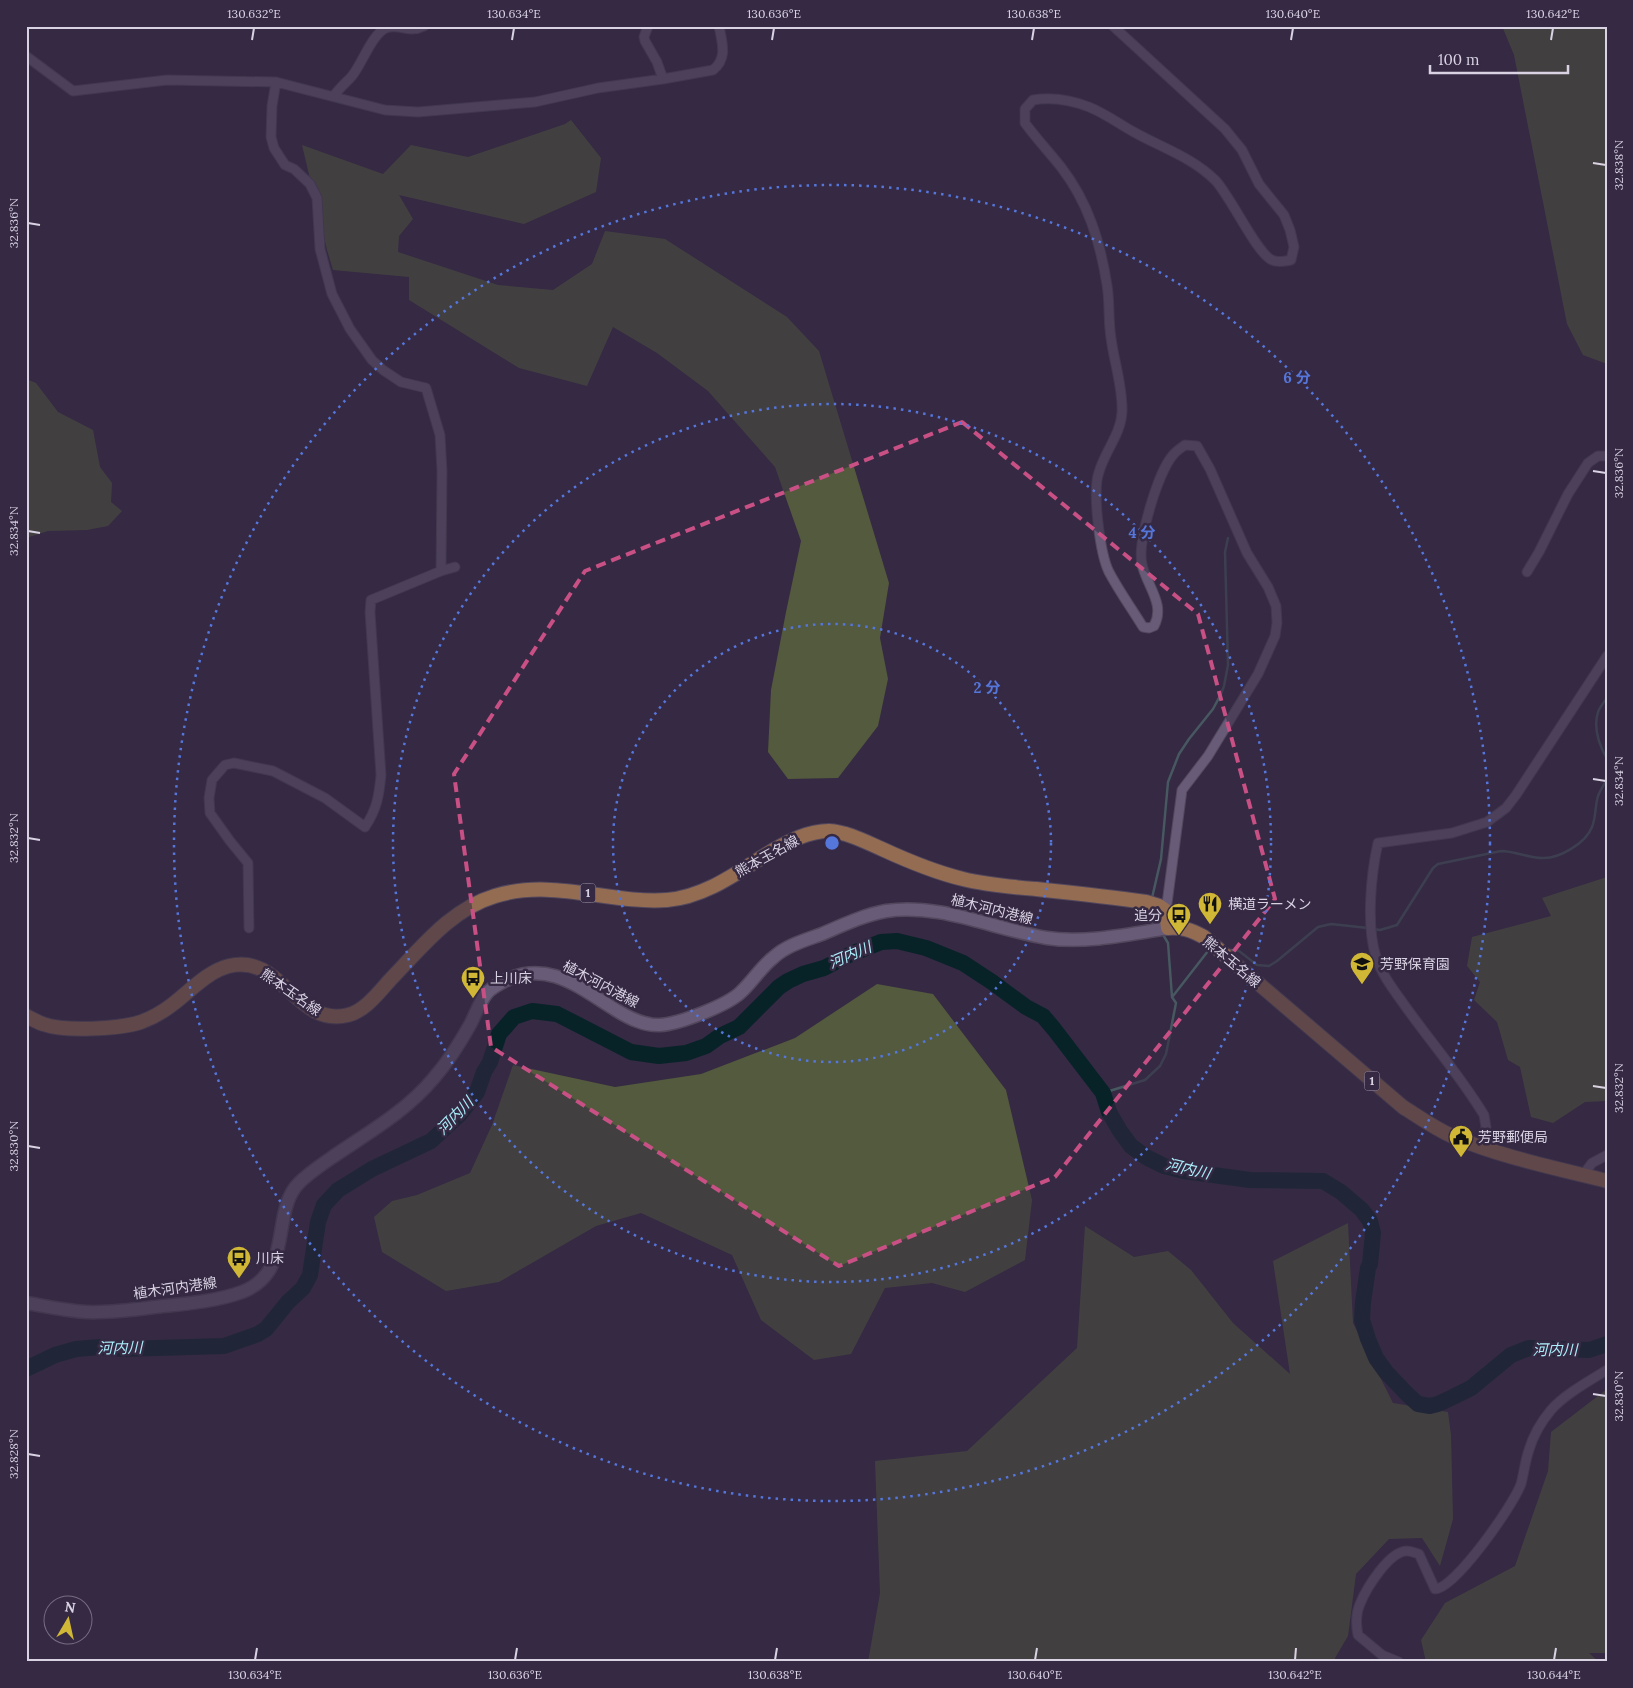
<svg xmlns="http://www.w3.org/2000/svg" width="1633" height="1688" viewBox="0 0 1633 1688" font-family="Lora,'Noto Sans JP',serif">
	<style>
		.green { fill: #535a3d }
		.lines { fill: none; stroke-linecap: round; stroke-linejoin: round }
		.stream { stroke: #475860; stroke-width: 2.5 }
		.river { stroke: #082328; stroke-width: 16 }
		.street-casing { stroke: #52475d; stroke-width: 11 }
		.secondary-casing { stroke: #52475d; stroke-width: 15 }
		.primary-casing { stroke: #52475d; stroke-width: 16 }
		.street { stroke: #685b78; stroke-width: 9 }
		.secondary { stroke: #685b78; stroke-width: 12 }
		.primary { stroke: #936c52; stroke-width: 14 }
		.marked { fill: none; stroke: #c95084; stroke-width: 4; stroke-dasharray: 10 6; stroke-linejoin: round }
		.ticks { fill: none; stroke: #d9d2e3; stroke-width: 2 }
		.ring { fill: none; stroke: #5576db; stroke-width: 2.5; stroke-dasharray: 2.5 5 }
		.labels { text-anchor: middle; stroke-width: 5; stroke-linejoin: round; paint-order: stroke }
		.shield { fill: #352943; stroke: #a89fb3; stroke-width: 1 }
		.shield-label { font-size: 12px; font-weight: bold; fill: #d9d2e3 }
		.street-label { font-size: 14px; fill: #d9d2e3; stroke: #352943 }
		.poi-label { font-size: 14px; fill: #d9d2e3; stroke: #352943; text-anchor: start }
		.water-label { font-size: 15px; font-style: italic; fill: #abedfa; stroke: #352943 }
		.centre { fill: #5576db; stroke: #352943; stroke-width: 2.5 }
		.ring-label { font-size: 15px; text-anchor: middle; font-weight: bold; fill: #5576db; stroke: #352943; stroke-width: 5; stroke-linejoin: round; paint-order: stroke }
		.neatline { fill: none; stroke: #d9d2e3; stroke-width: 2 }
		.ticks-label { font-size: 12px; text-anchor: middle; fill: #d9d2e3 }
	</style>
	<rect width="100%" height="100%" fill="#352943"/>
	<path class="green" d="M1502,26H1607V364L1583,355L1567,324L1514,55Z
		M571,120L601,158L596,192L524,224L399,195L413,219L399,236L398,252L498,285L553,290L592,264L605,231L665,239L787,317L819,351L889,583L880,638L888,679L878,726L838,778L788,779L768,752L771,690L786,612L801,541L775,467L708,391L657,353L613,327L587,386L519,368L409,300V277L333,270L327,250L302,145L383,174L411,145L468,157L565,124Z
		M26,379L36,383L58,412L93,430L100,467L112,483L111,502L122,511L108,526L87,530L48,531L26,538Z
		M1607,877V1101L1585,1102L1553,1123L1531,1117L1520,1067L1508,1060L1497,1022L1474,1000L1480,982L1467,966L1472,937L1551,916L1542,898Z
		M877,984L933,994L1006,1090L1032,1200L1025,1260L965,1292L932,1283L885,1288L851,1354L814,1360L761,1320L732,1255L641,1213L596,1226L499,1282L446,1291L382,1252L374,1217L392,1201L417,1195L470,1173L492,1125L513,1065L615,1087L701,1074L795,1038Z
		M1348,1223L1353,1323L1393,1403L1448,1412L1451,1435L1453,1519L1440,1566L1422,1538L1389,1539L1356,1574L1348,1636L1335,1658L1336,1662H868L880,1593L875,1461L967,1451L1077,1348L1085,1226L1134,1257L1168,1251L1191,1270L1233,1323L1290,1374L1273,1261Z
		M1607,1389V1653H1589L1599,1662H1426L1421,1640L1445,1603L1515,1566L1548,1471L1551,1432Z"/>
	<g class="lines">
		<path class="stream" d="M1606,575L1607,578
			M1607,698C1604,702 1600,707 1598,712C1593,728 1599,745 1607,759
			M1152,898L1161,859L1168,782L1179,754L1189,739L1213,709L1221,694L1224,686L1228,665L1225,552L1228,538
			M1149,908C1148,915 1149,920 1155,925
			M1373,929L1380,930L1397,925L1433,868L1438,864L1501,851C1515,851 1528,858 1542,858C1559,859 1586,843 1592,827C1596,817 1595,806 1598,796C1600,790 1604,785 1607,779
			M1231,950L1239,951L1257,965L1269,966L1277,961L1318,927L1331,924L1368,928
			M1173,996L1208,951
			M1103,1093L1145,1080L1160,1066L1166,1054L1176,1003L1172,997L1168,943L1162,933"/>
		<path class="river" d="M26,1369L55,1355L76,1349L100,1347L123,1349L224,1346L258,1334L266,1329L288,1302L303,1288L310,1275L318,1222L324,1205L338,1190L372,1169L431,1141L460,1114L477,1092L484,1072L490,1062L499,1034L514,1017L532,1011L557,1014L631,1052L659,1056L686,1053L706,1046L720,1036L739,1027L779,987L788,981L803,974L824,968L851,954L881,942L897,941L926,948L963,963L992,982L1026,1007L1043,1016L1054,1029L1103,1093L1109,1112L1120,1131L1131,1146L1146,1157L1164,1166L1184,1171L1250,1180L1323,1181L1341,1192L1362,1210L1370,1221L1373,1233L1370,1264L1368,1268L1363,1302L1362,1320L1368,1339L1376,1358L1386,1372L1408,1395L1418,1404L1430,1406L1438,1404L1453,1397L1471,1388L1511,1355L1529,1348L1589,1350L1607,1344"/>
		<defs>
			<path id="street" d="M648,26L644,37L645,41L657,62L663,79
				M1113,26L1225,129L1242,150L1259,184L1284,215L1290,230L1294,247L1291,260C1285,261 1278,263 1272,260C1257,254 1230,195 1215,180C1192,157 1160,147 1132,131C1118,123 1104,113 1089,107C1071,100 1051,97 1033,100L1025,109V123C1036,138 1049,152 1061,167C1088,202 1100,241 1107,285C1110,302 1108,320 1111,338C1114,362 1123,387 1122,412C1121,434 1105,451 1099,472C1092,491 1100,554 1109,572C1119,591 1132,609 1143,627L1149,628L1154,626C1166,604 1146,585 1142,564C1137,542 1158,472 1173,455C1176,451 1181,448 1185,445L1197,446L1210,469L1247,553L1268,587L1276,606L1277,623L1275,636L1258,674L1208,756L1182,790L1166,911
				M26,56L73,91L167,80L276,82L385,110L418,112L535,102L598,88L663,79L713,70C728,58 722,43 719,26
				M276,82L272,106L271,137L274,148L285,165L294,169L310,184L317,198L320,249L332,294L350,329L372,360L383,370L401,382L426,388L440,435L442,471L441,571
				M334,96C339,88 346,83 352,76C362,64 372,34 386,28C400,23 408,34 424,26
				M1527,572L1539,552L1568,494L1588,463L1598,456H1607
				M249,928L248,863L230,841L210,813L209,798L212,780L225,765L234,763L273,771L325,798L365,827C377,809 379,796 381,775L370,612L371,600L441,571L455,567
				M1480,1146L1486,1127L1484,1115C1460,1075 1429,1040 1403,1003C1393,989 1381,973 1376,957C1366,925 1371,874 1378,843L1452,833L1487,822L1506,808L1516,795L1607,656
				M1583,1175L1592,1163L1607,1155
				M1399,1662L1382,1655L1358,1635C1356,1625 1356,1613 1360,1604C1366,1589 1389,1551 1407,1551C1411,1551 1415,1553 1419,1554L1435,1589C1455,1589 1514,1504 1521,1484C1524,1473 1525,1461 1529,1450C1533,1436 1541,1422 1551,1410C1564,1395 1589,1381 1607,1370"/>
			<path id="secondary" d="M26,1303C46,1306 67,1311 87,1312C110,1313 132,1310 155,1307C183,1304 214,1302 242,1292C252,1288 262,1281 268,1272C286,1246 277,1205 299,1183C310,1172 324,1163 337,1154C371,1131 406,1111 433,1079C448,1062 460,1043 471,1023C476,1013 480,1001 487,993C491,988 499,984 504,981C548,959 580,988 616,1010C629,1018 644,1026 660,1025C679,1024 728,1005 741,992C753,981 761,967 774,957C787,945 806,940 822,934C843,925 864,915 886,911C941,903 993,929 1047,938C1084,944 1131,934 1168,928"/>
			<path id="primary" d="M26,1016C32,1019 37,1022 43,1024C65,1032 119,1029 141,1022C152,1018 164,1011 173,1004C190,991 208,971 229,966C282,953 296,1028 348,1015C365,1011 379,992 390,980C421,948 451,909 495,896C552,878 610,904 667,900C706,897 739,871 772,851C790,841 808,831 829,831C847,832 866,842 882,849C908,861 934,872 963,879C987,885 1012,887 1036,889C1073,893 1110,897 1146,902L1159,906L1166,911L1168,928C1183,927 1191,930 1204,937L1403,1107C1419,1117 1434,1128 1452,1136C1501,1157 1555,1168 1607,1181"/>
		</defs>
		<use href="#street" class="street-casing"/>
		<use href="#secondary" class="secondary-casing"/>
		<use href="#primary" class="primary-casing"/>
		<use href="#street" class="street"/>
		<use href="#secondary" class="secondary"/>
		<use href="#primary" class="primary"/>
	</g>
	<path d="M0 0H1633V1688H0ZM962,422L1198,614L1275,899L1055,1177L839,1266L491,1047L454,774L585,571Z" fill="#352943" fill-opacity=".55" fill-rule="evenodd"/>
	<path class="marked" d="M962,422L1198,614L1275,899L1055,1177L839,1266L491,1047L454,774L585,571Z"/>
	<path class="ticks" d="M252,40L254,28M512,40L514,28M772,40L774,28M1032,40L1034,28M1291,40L1293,28M1551,40L1553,28M1593,163L1606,165M28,223L40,225M1593,471L1606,473M28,531L40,533M1593,779L1606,781M28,838L40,840M1593,1086L1606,1088M28,1146L40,1148M1593,1394L1606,1396M28,1454L40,1456M255,1660L257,1648M515,1660L517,1648M775,1660L777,1648M1035,1660L1037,1648M1295,1660L1296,1648M1554,1660L1556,1648"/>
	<g class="ring">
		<circle cx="832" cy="843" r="219"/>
		<circle cx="832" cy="843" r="439"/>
		<circle cx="832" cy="843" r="658"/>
	</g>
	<defs>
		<symbol id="restaurant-pin" viewBox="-11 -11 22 30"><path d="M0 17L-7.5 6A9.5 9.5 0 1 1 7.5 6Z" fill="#d0b736" stroke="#352943"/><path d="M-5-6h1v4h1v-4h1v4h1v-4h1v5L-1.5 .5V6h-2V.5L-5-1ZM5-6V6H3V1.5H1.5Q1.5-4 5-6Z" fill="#111"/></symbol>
		<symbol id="bus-pin" viewBox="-11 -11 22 30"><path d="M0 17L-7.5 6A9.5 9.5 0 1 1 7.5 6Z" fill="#d0b736" stroke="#352943"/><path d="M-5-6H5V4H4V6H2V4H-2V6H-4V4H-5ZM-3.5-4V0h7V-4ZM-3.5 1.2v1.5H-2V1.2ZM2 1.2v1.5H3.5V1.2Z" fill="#111"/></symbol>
		<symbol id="school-pin" viewBox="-11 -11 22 30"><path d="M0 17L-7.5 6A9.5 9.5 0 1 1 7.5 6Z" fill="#d0b736" stroke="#352943"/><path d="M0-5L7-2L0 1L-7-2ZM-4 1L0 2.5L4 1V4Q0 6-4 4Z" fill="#111"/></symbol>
		<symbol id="civic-pin" viewBox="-11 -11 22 30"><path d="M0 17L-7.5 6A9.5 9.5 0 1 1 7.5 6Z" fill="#d0b736" stroke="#352943"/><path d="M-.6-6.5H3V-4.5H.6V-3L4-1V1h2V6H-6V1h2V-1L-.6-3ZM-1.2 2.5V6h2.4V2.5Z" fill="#111"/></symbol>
	</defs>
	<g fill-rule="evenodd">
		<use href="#restaurant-pin" x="1196" y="890" width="28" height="38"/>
		<use href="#bus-pin" x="1165" y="901" width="28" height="38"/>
		<use href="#school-pin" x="1348" y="950" width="28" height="38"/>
		<use href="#bus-pin" x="459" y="964" width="28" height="38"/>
		<use href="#civic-pin" x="1447" y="1123" width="28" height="38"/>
		<use href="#bus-pin" x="225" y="1244" width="28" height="38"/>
	</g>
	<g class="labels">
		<g class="shield">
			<rect x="580.5" y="883.5" width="15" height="19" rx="4"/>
			<rect x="1364.5" y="1071.5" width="15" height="19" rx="4"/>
		</g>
		<g class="shield-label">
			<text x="588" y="897">1</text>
			<text x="1372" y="1085">1</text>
		</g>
		<g class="street-label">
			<text transform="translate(767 856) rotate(-29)" y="5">熊本玉名線</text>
			<text transform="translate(992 909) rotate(14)" y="5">植木河内港線</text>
			<text transform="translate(1232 962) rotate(40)" y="5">熊本玉名線</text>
			<text transform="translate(601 984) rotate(28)" y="5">植木河内港線</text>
			<text transform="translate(291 992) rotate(35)" y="5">熊本玉名線</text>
			<text transform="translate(175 1288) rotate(-8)" y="5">植木河内港線</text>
		</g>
		<g class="poi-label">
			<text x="1228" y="909">横道ラーメン</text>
			<text x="1162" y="920" text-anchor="end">追分</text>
			<text x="1380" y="969">芳野保育園</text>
			<text x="490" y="983">上川床</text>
			<text x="1478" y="1142">芳野郵便局</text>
			<text x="256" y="1263">川床</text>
		</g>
		<g class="water-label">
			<text transform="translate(850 955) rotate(-23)" y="5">河内川</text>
			<text transform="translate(455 1116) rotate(-46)" y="5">河内川</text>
			<text transform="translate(1188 1169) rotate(13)" y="5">河内川</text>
			<text transform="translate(120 1348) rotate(-1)" y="5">河内川</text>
			<text x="1555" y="1355">河内川</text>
		</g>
	</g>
	<circle cx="832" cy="843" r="8" class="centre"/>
	<g class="ring-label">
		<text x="1297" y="383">6 分</text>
		<text x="1142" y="538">4 分</text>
		<text x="987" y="693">2 分</text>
	</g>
	<rect width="1633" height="1688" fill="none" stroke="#352943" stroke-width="55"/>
	<g transform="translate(68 1620) rotate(9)"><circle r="24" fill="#352943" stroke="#776d83"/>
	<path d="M0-4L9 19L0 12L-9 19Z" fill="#d0b736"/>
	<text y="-8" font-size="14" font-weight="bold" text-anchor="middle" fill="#d9d2e3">N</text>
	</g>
	<path d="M1430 65v8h138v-8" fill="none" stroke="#d9d2e3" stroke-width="2.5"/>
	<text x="1438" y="65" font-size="15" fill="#d9d2e3" stroke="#352943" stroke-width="4" paint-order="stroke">100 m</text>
	<rect x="28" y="28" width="1578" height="1632" class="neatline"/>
	<g class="ticks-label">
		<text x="254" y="18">130.632°E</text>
		<text x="514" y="18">130.634°E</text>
		<text x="774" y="18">130.636°E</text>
		<text x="1034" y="18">130.638°E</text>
		<text x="1293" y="18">130.640°E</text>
		<text x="1553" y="18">130.642°E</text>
		<text transform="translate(1619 165) rotate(-90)" y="4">32.838°N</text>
		<text transform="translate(14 223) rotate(-90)" y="4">32.836°N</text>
		<text transform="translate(1619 473) rotate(-90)" y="4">32.836°N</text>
		<text transform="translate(14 531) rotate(-90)" y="4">32.834°N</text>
		<text transform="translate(1619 781) rotate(-90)" y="4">32.834°N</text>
		<text transform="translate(14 838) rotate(-90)" y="4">32.832°N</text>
		<text transform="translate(1619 1088) rotate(-90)" y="4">32.832°N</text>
		<text transform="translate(14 1146) rotate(-90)" y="4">32.830°N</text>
		<text transform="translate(1619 1396) rotate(-90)" y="4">32.830°N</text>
		<text transform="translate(14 1454) rotate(-90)" y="4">32.828°N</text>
		<text x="255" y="1679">130.634°E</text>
		<text x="515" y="1679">130.636°E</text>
		<text x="775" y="1679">130.638°E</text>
		<text x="1035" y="1679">130.640°E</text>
		<text x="1295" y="1679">130.642°E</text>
		<text x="1554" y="1679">130.644°E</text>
	</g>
</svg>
